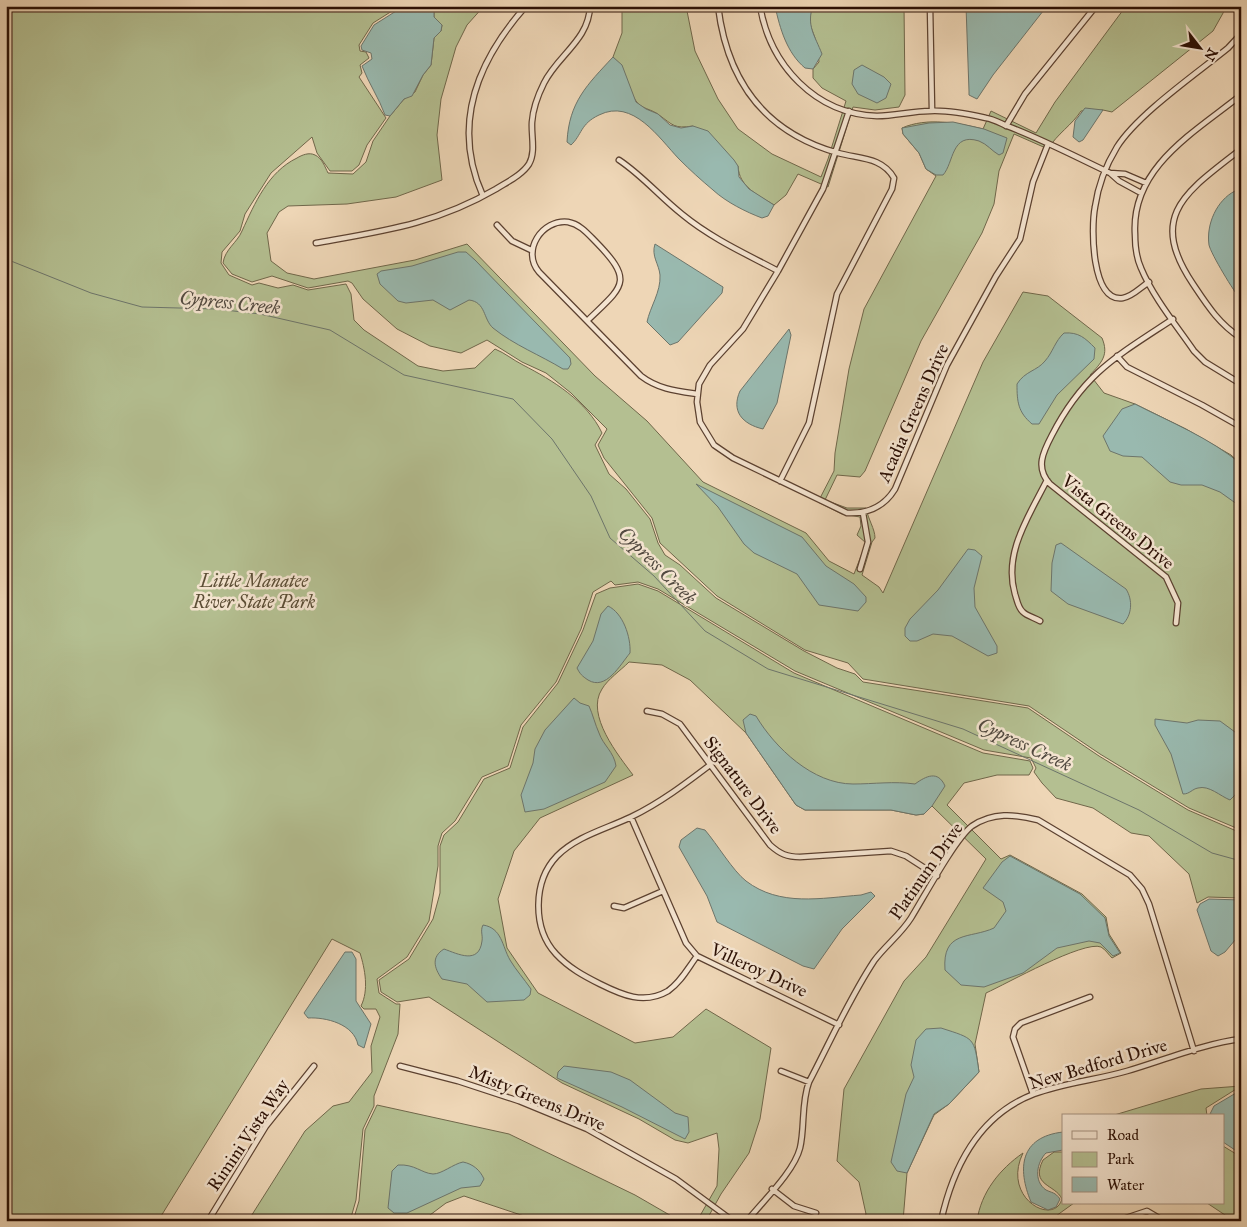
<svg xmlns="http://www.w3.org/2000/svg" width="1247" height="1227" viewBox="0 0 1247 1227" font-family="'IM FELL Great Primer',serif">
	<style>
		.green { fill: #b4bf91; stroke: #70674a }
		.water { fill: #99b9af; stroke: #6d756b }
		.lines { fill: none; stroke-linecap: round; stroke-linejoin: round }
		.stream { stroke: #6d756b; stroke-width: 1 }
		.street-casing { stroke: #5c4130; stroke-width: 7 }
		.street { stroke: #f4e4d0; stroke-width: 4.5 }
		.labels { text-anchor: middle; stroke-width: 5; stroke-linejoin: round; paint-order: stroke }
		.street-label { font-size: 18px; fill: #2b0f04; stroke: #f4e4d0 }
		.park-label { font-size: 18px; font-style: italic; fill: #5b4d35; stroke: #f4e4d0 }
		.water-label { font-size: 19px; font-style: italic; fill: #524a40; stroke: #f4e4d0 }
	</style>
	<rect width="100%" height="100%" fill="#eed6b6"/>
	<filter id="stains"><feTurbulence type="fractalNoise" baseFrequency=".004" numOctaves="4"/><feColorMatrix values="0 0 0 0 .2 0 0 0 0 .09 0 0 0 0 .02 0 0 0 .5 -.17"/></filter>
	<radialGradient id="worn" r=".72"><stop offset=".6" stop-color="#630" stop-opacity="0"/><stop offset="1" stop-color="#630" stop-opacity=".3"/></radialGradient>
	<path class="green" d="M6,6H400L373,23L359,45L360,51L366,52L369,58L360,65L362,73L359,77L386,118L367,145L359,165L352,171H330L317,153L312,137L271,173L245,214L240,231L222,252L221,263L229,275L252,285L259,283L278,288L293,285L308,290L346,284L351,294L354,320L364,330L418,366L443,371L475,368L495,349C505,353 513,360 523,365C552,380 587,401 602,433L595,445L609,474L626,489L650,519L658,543L665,555L680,565L716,598L804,651L837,668L855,674L863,682L1028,708L1099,756L1188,810L1241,833V898L1208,897L1197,903L1189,874L1149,836L1131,833L1093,808L1056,798L1042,783L1034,772L1036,768L1031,758L984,750L795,671L658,589L638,582L615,585L611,581L593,592L581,629L556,682L521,725L508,766L482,777L455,821L442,833L438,846V866L429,921L407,957L377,979L379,993L396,1004H400L398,1034L374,1096V1106L363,1129L356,1200L350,1221H248L305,1131L333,1106L349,1102L372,1072L371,1046L380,1017L376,1009H364L361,1006C369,990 365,969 360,953L332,939L158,1221H6Z
		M434,6H484L467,25L456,47L441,99L437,135L442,180L396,197L347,204L288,206L279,212L267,233L271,261L287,273L314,279L415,260L467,244L595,376L647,421L703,482L806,533L829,561L854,574L866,543L857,535L861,526L860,517L842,514L818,502L834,471L835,453L849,369L864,309L936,176L926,169L919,153L903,134L902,128C927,117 958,123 983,129L991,111L1036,133L1055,102L1126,6H1227L1213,31L1112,112L1103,110L1081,111C1072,125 1057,134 1048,149L1014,134L999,171L994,204L982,233L921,341L865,471L860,477L837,475L825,500L847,508H866C868,519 875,529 875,538L872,542L862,575L879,587L883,593L983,362L1023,292L1048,296L1102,338C1109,355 1102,362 1090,375L1104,393L1135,404L1186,429L1231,455L1241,464V830L1189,808L1100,754L1029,706L863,679L848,663L805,650L717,596L660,543L652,518L604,458L598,445L607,429L571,393L546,373L522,362L487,340L461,353L430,346L397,329L363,299L352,283L348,281L308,288L272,276L252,282L232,274L223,263C225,249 237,243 242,231C255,203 268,172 297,158C302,155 309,152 315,155C322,158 325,167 328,173L353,174L366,162L373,141L390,116L404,99L415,92L423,75L431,65L434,38L441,31L442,25L434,17Z
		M622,6H686L695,51L718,99L738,129L772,154L821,177L828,159L846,101L822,88L813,78V69L819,62C818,54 817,45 815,38C810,24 807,21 813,6H904L905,95L899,107L875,110L853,107L828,187L798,174L786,195L774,205C758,195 739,187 738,166L693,126C674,129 673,125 659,115C652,109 641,109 636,101C625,86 628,71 613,57L622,33Z
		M638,584L658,591L794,673L983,753L1030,761L1033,768L1029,775H997L964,783L947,805L1001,859L1010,855L1082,894L1106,917L1109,934L1121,953L1112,958C1109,955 1105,949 1101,947C1084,940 1006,984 986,993L975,1044L979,1072L949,1104L934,1115L907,1173L903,1221H863L866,1214L859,1182L837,1161L844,1089L904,981L926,957L986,859L932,806L924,814L916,815L891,810H805L796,805L746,733L690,680L662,665L629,662C620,671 608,679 602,689C585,715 619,756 633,775L540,818L514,851L498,899L507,948L538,993L635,1043L673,1037L706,1009L771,1048L760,1119L749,1153L721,1194L706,1221H697L717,1186L719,1149L717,1133L688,1143L675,1140L639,1119L562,1083L429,997L397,1002L381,992L379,980L409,959L433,919L440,893V846L444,835L458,822L484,779L510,768L523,727L558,683L583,630L596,594L610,588Z
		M1241,1086L1206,1108L1207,1116H1111L1201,1089Z
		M377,1105L509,1134L635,1195L680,1221H539L464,1196L446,1203L422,1221H353L359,1201L365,1130Z
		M1223,1146L1241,1157V1221L1231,1219L1207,1203H1223Z
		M1054,1152H1063V1203H1074L1049,1221H977C981,1192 1000,1169 1023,1153C1001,1198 1054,1227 1062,1199C1055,1184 1030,1186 1043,1160Z"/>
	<path class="water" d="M404,6H434V17L442,25L441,31L434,38L431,65L423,75L412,96L404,99L390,116L385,115C379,98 369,84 362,66L372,59L371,53L362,50L361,46L374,25Z
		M775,6H813C806,25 815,36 822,54L813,69L805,68C787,53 780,29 775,6Z
		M966,6H1047L993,75L977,99L969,95V91Z
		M613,57L622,65L636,102L646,109L658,114L670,125L681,128L693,126L708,131L734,160L738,166L739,177L749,189L774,205L768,216L762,218C746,212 726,202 713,190C701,180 690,170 679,159C659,138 633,98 599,115C580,124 582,135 571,145L567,142C569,102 587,85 613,57Z
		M862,65L884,77L891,84L886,98L877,103L858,94L852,84L854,70Z
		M1085,108L1103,110L1083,140L1079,142L1073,137L1075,121Z
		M953,122L984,129L1007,138L1003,153L999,155C992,151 987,144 979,141C951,132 954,163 943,175H936L926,169L919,153L903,134L902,128L929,123Z
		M1235,191L1241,193V300C1234,292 1211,254 1209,245C1206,224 1217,200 1235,191Z
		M655,244L723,287L722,293L678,342L670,345L647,322C650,307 661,292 660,275C659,264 651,256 655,244Z
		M458,252H466L475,260L570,358L571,364L568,369H563C540,355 514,345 493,328C483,319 486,302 469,300L450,310L433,300L406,303L398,301L380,284L377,274L381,271L412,266Z
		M789,329L791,335L777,403L763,429C742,424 731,411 740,391Z
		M1064,333C1079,332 1085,338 1095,348L1094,359L1057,395L1039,424H1032C1018,412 1017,402 1017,384C1025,371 1037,371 1045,361C1053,352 1055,341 1064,333Z
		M1135,404C1170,422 1210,438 1241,464V507L1220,492L1202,485H1181L1170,482L1142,457L1123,456L1110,451L1103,436L1122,409Z
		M696,484L802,537L826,566L854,584L866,597V602L858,611L819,605L797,574L754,553L744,544L718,507Z
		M1061,543L1126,589C1133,600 1132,615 1123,624L1068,604L1051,591L1052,563L1056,545Z
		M968,549L975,550L982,556L974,588L975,607L997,646V653L988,656L952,636L933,634L917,641H910L905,636V628L910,619L938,590Z
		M608,606C623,613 631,637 630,653C620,665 606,691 588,680C582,676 580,674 577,668L593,641L601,614Z
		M574,698L580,703L589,706C593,715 595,724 599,733C603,745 614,752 616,766L605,782L544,809L525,812L521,795L533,763L535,749L545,730Z
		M750,714L756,716C775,748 813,784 853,784C874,784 894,781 915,784C926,776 938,770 945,786L932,806L924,814L916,815L891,810H805L796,805L746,733L743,720Z
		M1155,719L1187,723L1198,720L1220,721L1235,732L1241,742V783L1235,795L1230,800C1220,796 1209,785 1198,788C1192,789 1190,794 1183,794L1171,754L1155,725Z
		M697,828L705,830C717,844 733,871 746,881C780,907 821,898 861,895L871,892L875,896L842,929L814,969L803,966L717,922L707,896L679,847L681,840Z
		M1010,856L1080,894L1105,918L1109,936L1120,953L1113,956L1100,943L1089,941L1057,948L1023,973L984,987L961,985L945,970C942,930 970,939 994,928L1006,911L1003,902L983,888L1002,862Z
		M1209,899L1241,900V933L1225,952L1218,956L1211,951L1197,910L1200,904Z
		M483,925C502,928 502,946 510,960C516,970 524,979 531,989L530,995L524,1000L487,1002L467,984L442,979C434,968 431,957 444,949C458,954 479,965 482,941C483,935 480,931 483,925Z
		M345,952H352L356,959V1001L371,1024L364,1048L358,1045C354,1024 326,1017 308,1018L304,1013Z
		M941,1028C975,1039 974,1037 979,1072L949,1104L934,1114L907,1173L897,1171L891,1162L906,1094L914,1077L911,1065L916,1040L926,1029Z
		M564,1066L611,1072L630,1080L675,1113L688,1117L689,1132L685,1139L622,1107L557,1078L558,1072Z
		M1241,1090V1154L1223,1142V1116L1210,1114L1214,1106Z
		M1063,1132V1150L1046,1153C1037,1162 1033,1181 1046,1190C1052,1193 1055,1192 1060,1199L1056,1207L1048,1210L1031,1202C1017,1168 1020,1137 1063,1132Z
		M463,1162C473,1164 480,1170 484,1179L480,1186L461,1188L407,1213H394L388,1208L392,1171L398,1165C415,1164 421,1173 433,1174C442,1174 453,1164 463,1162Z"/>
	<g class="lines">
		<path class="stream" d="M6,259L91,293L142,307L216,309L260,314L330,330L404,375L513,399L552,439L591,496L610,538L654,576L705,631L768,669L963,729L1139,810L1212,853L1241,861"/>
		<defs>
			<path id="street" d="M718,6C727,80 763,132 838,153C860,159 882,157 894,178L892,189L837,294L809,423L780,481
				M760,6C770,65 815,114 877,116C895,116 912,111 930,111C948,110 968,114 986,118C993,119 1000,123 1007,126C1042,139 1076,157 1110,173L1119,181L1141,193
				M930,6L932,110
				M1241,95C1195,132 1131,167 1135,234C1135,245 1136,257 1141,268C1153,297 1176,325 1194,351L1205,362L1241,384
				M849,111L823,189L778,271L743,329L710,365L699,384L697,402L700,422L714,445L733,458L847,513C868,514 884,507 895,489L947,365L996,276L1020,239L1033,182L1048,144
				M1006,126L1025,94L1096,6
				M1241,149C1188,191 1146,214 1193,284C1207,305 1219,324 1241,338
				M619,160C643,176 660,197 683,215C711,238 746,254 778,271
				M1110,173L1125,174L1146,183
				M483,196C451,125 477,61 526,6
				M497,225L512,241L531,250
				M316,243C383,231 436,224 496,189C507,182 522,175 529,164C536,152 531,135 532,122C533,108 538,95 544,83C558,55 589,40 590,6
				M1149,282C1141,287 1132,297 1123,298C1091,303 1091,227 1095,207C1098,186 1106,165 1117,147C1138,114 1196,74 1228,48L1241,34
				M1173,319C1117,356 1084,373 1052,435C1043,452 1035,468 1050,484L1166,577L1178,603L1176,623
				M587,321C623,286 635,282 596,242C588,234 580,224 568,222C542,219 521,251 539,272L641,376C658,389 676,391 697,394
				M1117,356L1127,367L1202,405L1241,427
				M860,569L868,542L863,513
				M1040,621C1035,618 1027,616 1023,612C1018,608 1017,600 1015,594C1003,553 1029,516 1047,480
				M647,711L662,714L680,724L770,845C780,854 787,857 800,857L891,851L906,856L937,876
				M631,817L686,943L697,956L839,1025
				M614,906L624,908L663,891
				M697,956C688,968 681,982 668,991C644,1005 622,995 600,984C584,976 569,968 556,954C532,928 533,881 557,856C577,836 606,829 631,817C660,803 685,784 710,765
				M400,1066L458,1081L519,1101L587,1129L676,1179L733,1221
				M781,1071L809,1082
				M1033,1094L1013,1037L1015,1029L1021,1023L1090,997
				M772,1189L794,1206L816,1213
				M208,1221L266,1126L314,1066
				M747,1221C762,1202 794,1172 800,1148C805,1127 801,1103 809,1082C830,1042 849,999 874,961C885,946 901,934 911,918C924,897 955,839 972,826C993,812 1014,814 1038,820L1130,875L1142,889L1149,904L1194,1051
				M941,1221C953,1167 979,1115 1034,1094C1064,1083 1096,1080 1127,1071C1161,1061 1206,1043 1241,1039
				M1117,1221L1147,1211L1164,1221"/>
		</defs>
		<use href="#street" class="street-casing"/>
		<use href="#street" class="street"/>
	</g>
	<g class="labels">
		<g class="street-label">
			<text transform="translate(913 413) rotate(-66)" y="6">Acadia Greens Drive</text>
			<text transform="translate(1118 522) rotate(39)" y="6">Vista Greens Drive</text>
			<text transform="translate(743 785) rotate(53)" y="6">Signature Drive</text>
			<text transform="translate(926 871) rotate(-55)" y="6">Platinum Drive</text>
			<text transform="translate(759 970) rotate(25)" y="6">Villeroy Drive</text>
			<text transform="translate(1098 1064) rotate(-16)" y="6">New Bedford Drive</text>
			<text transform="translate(537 1098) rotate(22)" y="6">Misty Greens Drive</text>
			<text transform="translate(248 1135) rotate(-56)" y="6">Rimini Vista Way</text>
		</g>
		<g class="park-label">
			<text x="254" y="587">Little Manatee<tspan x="254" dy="21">River State Park</tspan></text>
		</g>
		<g class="water-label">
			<text transform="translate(230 302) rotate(6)" y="7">Cypress Creek</text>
			<text transform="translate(658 565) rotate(45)" y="7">Cypress Creek</text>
			<text transform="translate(1025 744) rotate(25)" y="7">Cypress Creek</text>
		</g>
	</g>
	<rect width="1247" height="1227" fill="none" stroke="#eed6b6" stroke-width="25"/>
	<rect x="8" y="8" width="1232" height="1212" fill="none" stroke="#2b0f04" stroke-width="2.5"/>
	<rect x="12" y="12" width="1222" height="1202" fill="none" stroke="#2b0f04"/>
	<rect x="1062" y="1114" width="162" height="90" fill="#f4e4d0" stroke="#a48f7e"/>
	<rect x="1072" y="1131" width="25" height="8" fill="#f4e4d0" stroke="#a48f7e"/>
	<text x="1107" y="1140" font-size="15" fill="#2b0f04">Road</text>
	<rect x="1072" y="1152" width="25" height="15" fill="#b4bf91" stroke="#a48f7e"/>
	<text x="1107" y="1164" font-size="15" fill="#2b0f04">Park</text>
	<rect x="1072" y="1177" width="25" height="15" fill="#99b9af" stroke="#a48f7e"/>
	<text x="1107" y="1190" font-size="15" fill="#2b0f04">Water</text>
	<g transform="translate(1200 48) rotate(121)" stroke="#f4e4d0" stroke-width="4" paint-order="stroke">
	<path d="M0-4L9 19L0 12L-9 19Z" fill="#2b0f04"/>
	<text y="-8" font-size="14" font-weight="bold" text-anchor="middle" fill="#2b0f04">N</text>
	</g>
	<rect width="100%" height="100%" filter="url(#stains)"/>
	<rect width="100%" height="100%" fill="url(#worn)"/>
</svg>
